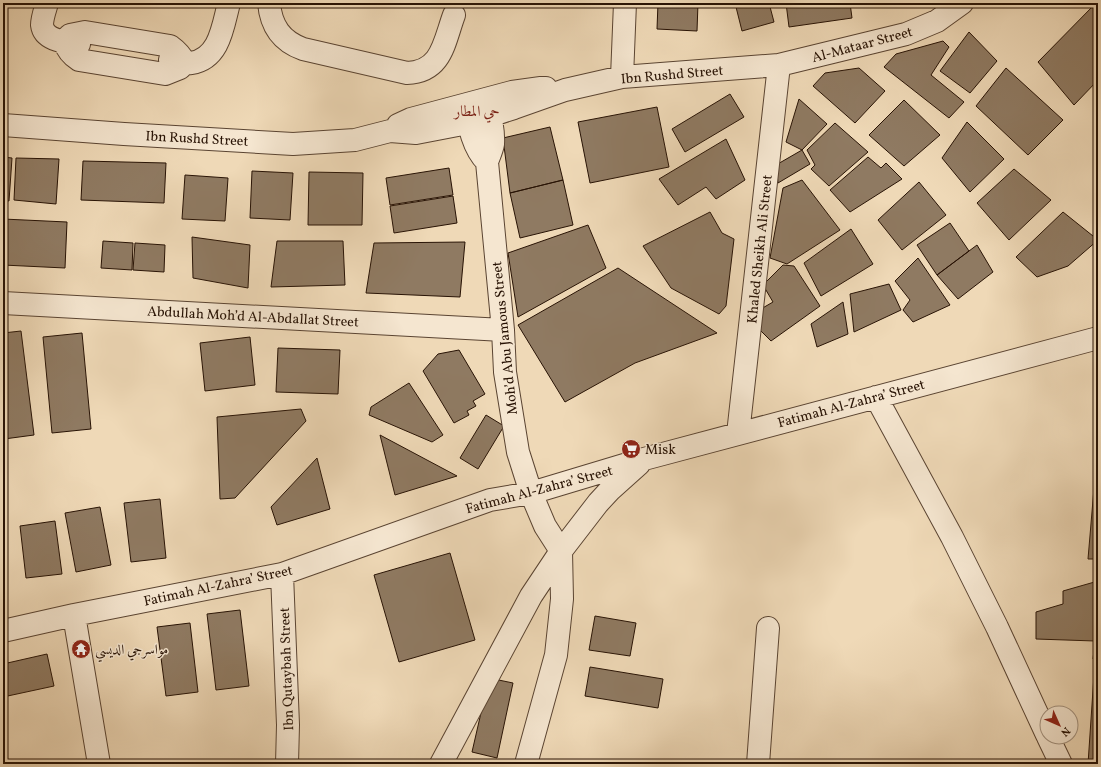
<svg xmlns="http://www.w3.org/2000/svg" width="1101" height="767" viewBox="0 0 1101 767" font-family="Vollkorn,Amiri,serif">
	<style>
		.building { fill: #8f7a62; stroke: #281305 }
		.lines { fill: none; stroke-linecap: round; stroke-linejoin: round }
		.minor-casing { stroke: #5a4432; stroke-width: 24 }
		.minor { stroke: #f5e6d0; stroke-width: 22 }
		.labels { text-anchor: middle; stroke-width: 3; stroke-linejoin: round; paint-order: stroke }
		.street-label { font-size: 14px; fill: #281305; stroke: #f5e6d0 }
		.poi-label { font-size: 14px; fill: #281305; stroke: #f5e6d0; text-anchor: start }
		.neighbourhood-label { font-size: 15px; fill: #7a1f14; stroke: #f5e6d0 }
	</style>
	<rect width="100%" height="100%" fill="#efd9b7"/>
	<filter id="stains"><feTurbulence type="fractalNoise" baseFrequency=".005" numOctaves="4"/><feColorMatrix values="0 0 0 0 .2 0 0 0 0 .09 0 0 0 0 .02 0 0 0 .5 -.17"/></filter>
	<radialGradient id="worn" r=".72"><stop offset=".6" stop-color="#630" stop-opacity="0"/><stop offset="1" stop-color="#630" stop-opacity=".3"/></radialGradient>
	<path class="building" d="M658,3H698L697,31L657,29Z
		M735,3H769L774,22L742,31Z
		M786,3H850L852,18L789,27Z
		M1094,5L1098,9V80L1074,105L1038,62Z
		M969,32L997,61L970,93L940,71Z
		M943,41L949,47L931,75L964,102L949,118L884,67L896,54Z
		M859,68L885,91L855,123L813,86L825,73Z
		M1006,68L1063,120L1028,155L976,106Z
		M730,94L744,117L685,152L672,129Z
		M799,99L827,124L802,150L786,142Z
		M904,100L940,135L904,166L869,135Z
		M657,107L669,167L590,183L578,122Z
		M967,122L1004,159L970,192L942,158Z
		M835,123L868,152L829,186L811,169L815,165L807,150Z
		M550,127L563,180L510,193L503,138Z
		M726,139L745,180L716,199L706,187L678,205L659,179Z
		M802,150L810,164L778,183L776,165Z
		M3,157L12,158L9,201L3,200Z
		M868,157L881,168L886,163L902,179L850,212L830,190Z
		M16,158L59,159L56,204L14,200Z
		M83,161L166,163L164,203L81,200Z
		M449,168L453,195L390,205L386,178Z
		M1014,169L1051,200L1009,240L977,203Z
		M252,171L293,173L290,220L250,218Z
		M309,172L363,173L362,225H308Z
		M185,175L228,178L225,221L182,219Z
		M563,180L573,225L520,238L510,193Z
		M802,180L840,230L787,264L770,258L783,188Z
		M919,182L946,215L902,250L878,220Z
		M453,196L457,223L394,233L390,206Z
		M710,212L722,233L734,239L726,306L719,314L671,288L643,246Z
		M1063,212L1098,240L1068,266L1037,277L1016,257Z
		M3,219L67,222L65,268L3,265Z
		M950,223L969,251L937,275L917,245Z
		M588,225L606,268L518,317L508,253Z
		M851,229L873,264L821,296L804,263Z
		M192,237L250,245L248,288L193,278Z
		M103,241L133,243L132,270L101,268Z
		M277,241H343L345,285L271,287Z
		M465,242L460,297L366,293L374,243Z
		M135,243L165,245L164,272L133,270Z
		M977,245L993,272L958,299L937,275Z
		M918,258L950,305L913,322L903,310L910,300L895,281Z
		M783,265L794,266L820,306L771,341L757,327L754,313L773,302L763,285Z
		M618,268L717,333L635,363L565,402L518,325Z
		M889,284L901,310L854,332L850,294Z
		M843,302L848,334L817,347L811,324Z
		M21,331L34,435L4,439L3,333Z
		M82,333L91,429L52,433L43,337Z
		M250,337L255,385L205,391L200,343Z
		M278,348L340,350L338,394L276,392Z
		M459,350L485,394L473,401L476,406L467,411L469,415L454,423L423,371L438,354Z
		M409,383L443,435L432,442L369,415L371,407Z
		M301,409L306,421L235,498L220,499L217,417Z
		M486,415L504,426L478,469L460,458Z
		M380,435L457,476L395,495Z
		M1098,441V559H1088Z
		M317,458L330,509L277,525L271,507Z
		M160,499L166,558L131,562L124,503Z
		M100,507L111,565L76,572L65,513Z
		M55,521L62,574L26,578L20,526Z
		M450,553L475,640L399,662L374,575Z
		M1098,581V659H1093L1095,641L1036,639V612L1063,604V591Z
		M240,610L249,686L216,690L207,614Z
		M595,616L636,623L630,656L589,650Z
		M190,623L198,692L166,696L157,627Z
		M47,654L54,686L3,697V664Z
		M1095,660H1098V764H1088Z
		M590,667L663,679L658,708L585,696Z
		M489,678L513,683L497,758L472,752Z"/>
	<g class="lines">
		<defs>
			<path id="minor" d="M47,3C45,10 42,18 42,25C44,41 66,42 79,44
				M269,3C271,26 281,41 303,49L407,73C442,72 444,42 454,15
				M85,32L170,46C177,51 181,55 185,63L180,68L165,74L79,60C71,55 67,50 64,41L70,35Z
				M170,60C177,61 184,64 191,63C220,59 223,25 229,3
				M622,77L625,3
				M486,99C490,113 494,129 493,144C492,150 489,156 487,162L503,330L505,372L518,452L531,493L545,526L561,551L562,599L556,655L526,764
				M466,108C469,126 473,148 487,162
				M3,125L124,134L293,144L355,140L390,131L416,133L468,123L514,108L565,90L622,77L779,65L906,34L937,21L962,3
				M398,125L411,119L512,92L541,88H546
				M3,303L503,330
				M876,397L952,537L997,627L1047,735
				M738,434L779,65
				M282,574L288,725L287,764
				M74,615L99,764
				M3,631L74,615L282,574L490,500L531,493L644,459L1098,338
				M1048,737L1061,764
				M441,764L531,596L561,551L598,503L610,490L639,464
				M758,764L768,628"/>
		</defs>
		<use href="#minor" class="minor-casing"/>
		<use href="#minor" class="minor"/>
	</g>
	<defs>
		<symbol id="supermarket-disc" viewBox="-11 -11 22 22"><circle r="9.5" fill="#8f2418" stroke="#f5e6d0"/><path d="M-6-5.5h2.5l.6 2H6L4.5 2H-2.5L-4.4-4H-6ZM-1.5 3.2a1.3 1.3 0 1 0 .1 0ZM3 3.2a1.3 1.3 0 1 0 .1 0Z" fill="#fff"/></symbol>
		<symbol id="temple-disc" viewBox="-11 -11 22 22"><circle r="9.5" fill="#8f2418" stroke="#f5e6d0"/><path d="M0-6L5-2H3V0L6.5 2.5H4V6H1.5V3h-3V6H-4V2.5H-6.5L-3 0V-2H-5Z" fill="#fff"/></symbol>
	</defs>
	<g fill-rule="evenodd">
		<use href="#supermarket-disc" x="620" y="438" width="22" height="22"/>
		<use href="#temple-disc" x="70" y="638" width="22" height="22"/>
	</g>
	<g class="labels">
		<g class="street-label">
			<text transform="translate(862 44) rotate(-15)" y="5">Al-Mataar Street</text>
			<text transform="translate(672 74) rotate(-5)" y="5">Ibn Rushd Street</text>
			<text transform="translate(197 138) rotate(3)" y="5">Ibn Rushd Street</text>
			<text transform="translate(759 249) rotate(-84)" y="5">Khaled Sheikh Ali Street</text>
			<text transform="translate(253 316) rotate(3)" y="5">Abdullah Moh’d Al-Abdallat Street</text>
			<text transform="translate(504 338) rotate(-96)" y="5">Moh’d Abu Jamous Street</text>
			<text transform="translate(851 403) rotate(-15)" y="5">Fatimah Al-Zahra’ Street</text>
			<text transform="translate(539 489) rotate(-15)" y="5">Fatimah Al-Zahra’ Street</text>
			<text transform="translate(218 585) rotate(-12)" y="5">Fatimah Al-Zahra’ Street</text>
			<text transform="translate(286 669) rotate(-92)" y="5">Ibn Qutaybah Street</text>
		</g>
		<g class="poi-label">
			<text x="645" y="454">Misk</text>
			<text x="95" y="654">مواسرجي الديسي</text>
		</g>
		<g class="neighbourhood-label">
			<text x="477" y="116">حي المطار</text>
		</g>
	</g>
	<rect width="1101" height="767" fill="none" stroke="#efd9b7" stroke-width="16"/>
	<rect x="4" y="4" width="1093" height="759" fill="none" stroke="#281305" stroke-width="2"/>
	<rect x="8" y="8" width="1085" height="751" fill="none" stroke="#281305"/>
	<g transform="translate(1059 725) rotate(135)"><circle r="19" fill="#f5e6d0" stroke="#a3927f"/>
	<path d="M0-3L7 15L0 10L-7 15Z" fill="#8f2418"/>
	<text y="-6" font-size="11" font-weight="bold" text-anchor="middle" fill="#281305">N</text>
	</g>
	<rect width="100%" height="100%" filter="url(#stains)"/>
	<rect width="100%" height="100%" fill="url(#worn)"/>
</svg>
